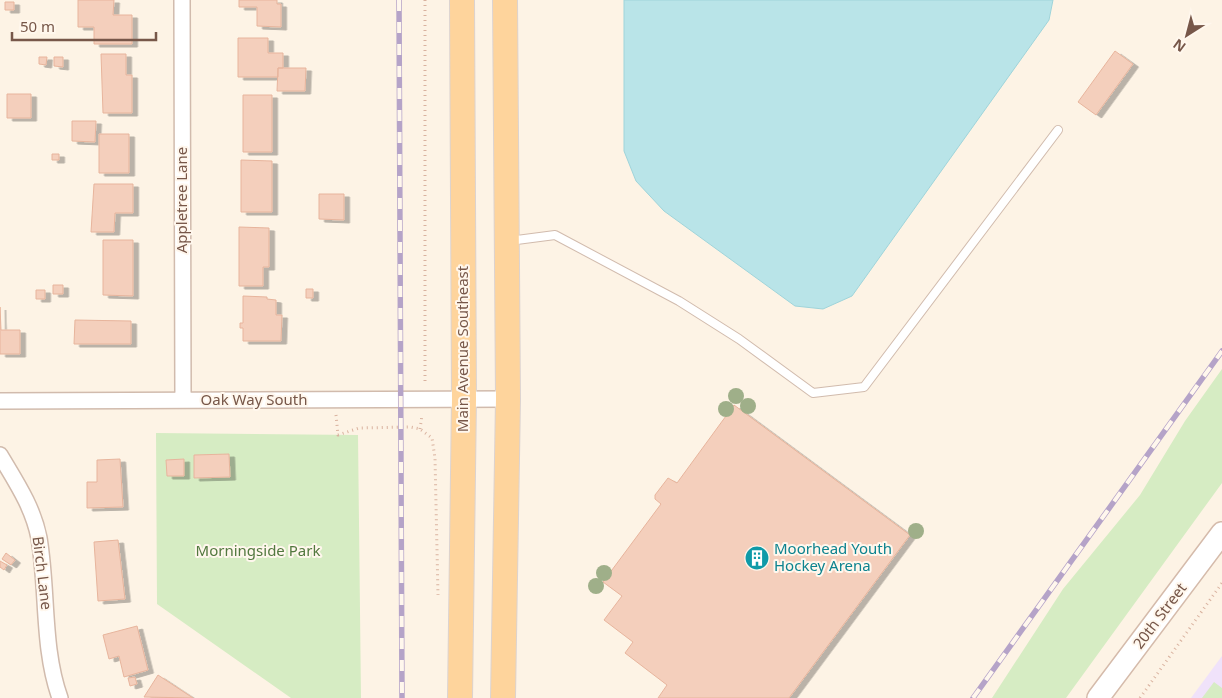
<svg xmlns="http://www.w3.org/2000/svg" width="1222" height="698" viewBox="0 0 1222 698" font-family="'Noto Sans',sans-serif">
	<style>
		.education { fill: #f0e2fa }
		.green { fill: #d6ecc3 }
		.water { fill: #b9e4e8; stroke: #9fd4da }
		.building { fill: #f4cfbc; stroke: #e7b49c; filter: url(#shadow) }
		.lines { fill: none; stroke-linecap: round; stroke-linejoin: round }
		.service-casing { stroke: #d1bbad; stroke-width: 10 }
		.minor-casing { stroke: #d1bbad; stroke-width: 18 }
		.secondary-casing { stroke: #d5bbab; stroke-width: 24 }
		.primary-casing { stroke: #dcd3d0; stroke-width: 26 }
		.path { stroke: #d9b29f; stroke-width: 3; stroke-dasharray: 1 4; stroke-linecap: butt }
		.service { stroke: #fff; stroke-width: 8 }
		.minor { stroke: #fff; stroke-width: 15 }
		.secondary { stroke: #fff; stroke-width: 21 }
		.primary { stroke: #fed49c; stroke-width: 24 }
		.rail-casing { stroke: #b5a3c8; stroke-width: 5.5 }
		.rail { stroke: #fff7ed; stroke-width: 4; stroke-dasharray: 11; stroke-linecap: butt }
		.tree { fill: #9faf89 }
		.labels { text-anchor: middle; stroke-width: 4; stroke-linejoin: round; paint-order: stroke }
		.street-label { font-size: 15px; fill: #775749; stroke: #fff7ed }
		.culture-label { font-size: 15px; fill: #0d838f; stroke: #fff7ed; text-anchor: start }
		.park-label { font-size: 15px; fill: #52783e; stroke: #fff7ed }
	</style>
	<defs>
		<filter id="shadow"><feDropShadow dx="5.5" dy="3" stdDeviation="0" flood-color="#0004"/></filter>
	</defs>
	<rect width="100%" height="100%" fill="#fdf3e5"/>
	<path class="education" d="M1222,656V698H1191Z"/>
	<path class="green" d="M1222,369V483L1066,698H992L1063,589L1140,495L1185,421Z
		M156,433L358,435L361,698H291L157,604Z
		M1214,682L1222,688V698H1202Z"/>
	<path class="water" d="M624,0H1053L1049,20L852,296L823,309L795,306L664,211L636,181L624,151Z"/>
	<path class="building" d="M78,0H114L113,15H132V44H94V27H78Z
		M239,0H277V4H281V27L257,26V7H239Z
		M5,2H14V10H5Z
		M238,38H268V53H283V68H278V77H238Z
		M1115,51L1133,64L1096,115L1078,102Z
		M101,54H126V75H132V113H103Z
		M39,57H47L46,65L39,64Z
		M54,57H63V67L54,66Z
		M278,68H306L305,91H277Z
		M7,94H31V118H7Z
		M243,95H272V152H243Z
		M72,121H96L95,142L72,141Z
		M99,134H129V173H99Z
		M52,154H59V160H52Z
		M241,160L272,161V212H241Z
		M94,184H133V213H115L114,232H91Z
		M319,194H344V220L319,219Z
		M239,227L269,228V267H263V286H239Z
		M103,240H133V296L103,295Z
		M53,285H63V294H53Z
		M306,289H313V298H306Z
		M36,290H45V299H36Z
		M243,296L267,297V299L276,300V315H282L281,341H243V328H240V323H243Z
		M0,307L1,330H20V354H0Z
		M75,320L131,321V344H74Z
		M734,405L910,535L789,698H658L667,685L625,653L633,642L604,620L622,596L603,582L661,504L655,499V495L668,478L677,483Z
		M229,454L230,477L194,478V455Z
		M120,459L123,507L87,508V482H97V460Z
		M184,459V476H167L166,460Z
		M118,540L125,599L98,601L94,542Z
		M6,553L15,560L11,565L2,559Z
		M0,561L7,565L4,570L0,567Z
		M137,626L148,670L124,677L119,656L109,659L103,635Z
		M158,675L193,698L144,697Z
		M135,677L137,684L130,686L128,678Z"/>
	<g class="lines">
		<defs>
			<path id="service" d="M509,241L555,235L679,301L739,339L813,393L864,387L1058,130"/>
			<path id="minor" d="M182,0L183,400
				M0,401L508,399
				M0,455C16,482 33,507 39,538C48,591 42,648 60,698"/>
			<path id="secondary" d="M1098,698L1222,533"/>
			<path id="primary" d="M460,698L464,399L462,0
				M503,698L508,399L505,0"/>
		</defs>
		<use href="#service" class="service-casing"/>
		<use href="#minor" class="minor-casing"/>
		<use href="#secondary" class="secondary-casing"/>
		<use href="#primary" class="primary-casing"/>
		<path class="path" d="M425,0V384
			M336,415L338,435L359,428L410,427L420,429L432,438L435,458L438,595
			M420,429L422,415
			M1140,698L1222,583"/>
		<use href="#service" class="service"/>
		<use href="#minor" class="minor"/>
		<use href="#secondary" class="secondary"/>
		<use href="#primary" class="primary"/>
		<defs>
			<path id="rail" d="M399,0L402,698
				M973,698L1222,351"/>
		</defs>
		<use href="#rail" class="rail-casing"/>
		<use href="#rail" class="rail"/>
	</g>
	<g class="tree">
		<circle cx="736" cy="396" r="8"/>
		<circle cx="748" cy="406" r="8"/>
		<circle cx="726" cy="409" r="8"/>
		<circle cx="916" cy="531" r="8"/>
		<circle cx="604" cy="573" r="8"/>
		<circle cx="596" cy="586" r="8"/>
	</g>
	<defs>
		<symbol id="building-disc" viewBox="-11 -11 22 22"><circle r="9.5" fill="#0f9aa8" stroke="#fff7ed"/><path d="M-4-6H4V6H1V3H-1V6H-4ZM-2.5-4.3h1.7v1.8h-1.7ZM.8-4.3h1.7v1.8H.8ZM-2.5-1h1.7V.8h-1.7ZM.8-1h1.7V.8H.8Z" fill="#fff"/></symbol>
	</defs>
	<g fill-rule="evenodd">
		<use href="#building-disc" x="743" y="544" width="28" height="28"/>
	</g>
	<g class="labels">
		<g class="street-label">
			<text transform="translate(182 200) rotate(-90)" y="5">Appletree Lane</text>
			<text transform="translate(463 349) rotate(-90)" y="5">Main Avenue Southeast</text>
			<text x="254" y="405">Oak Way South</text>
			<text transform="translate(42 573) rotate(83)" y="5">Birch Lane</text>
			<text transform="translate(1160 616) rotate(-53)" y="5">20th Street</text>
		</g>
		<g class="culture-label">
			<text x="774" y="554">Moorhead Youth<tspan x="774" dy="17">Hockey Arena</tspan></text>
		</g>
		<g class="park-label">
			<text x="258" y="556">Morningside Park</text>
		</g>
	</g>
	<g transform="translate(1187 35) rotate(216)" stroke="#fff7ed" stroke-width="4" paint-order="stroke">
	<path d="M0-4L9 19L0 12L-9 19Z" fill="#775749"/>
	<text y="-8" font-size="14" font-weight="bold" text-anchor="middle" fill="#775749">N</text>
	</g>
	<path d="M12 32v8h144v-8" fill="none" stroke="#775749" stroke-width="2.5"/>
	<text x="20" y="32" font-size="15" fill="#775749" stroke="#fff7ed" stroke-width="4" paint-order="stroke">50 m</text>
</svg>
